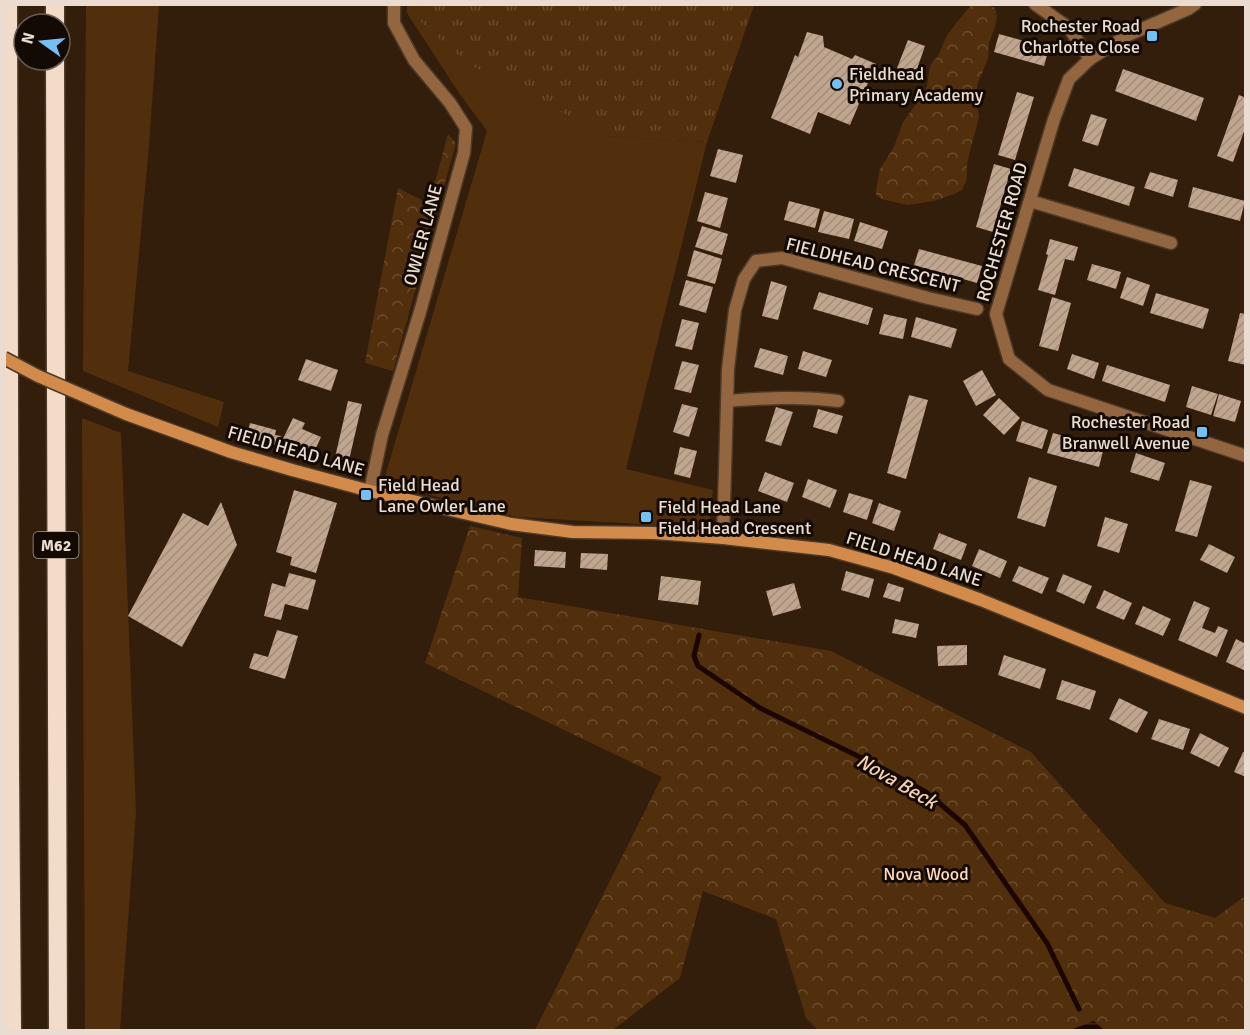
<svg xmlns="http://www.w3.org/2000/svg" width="1250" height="1035" viewBox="0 0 1250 1035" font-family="Signika,sans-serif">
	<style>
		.grass { fill: #522f0c }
		.forest { fill: url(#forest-crowns) }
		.park { fill: url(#park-tufts) }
		.water { fill: url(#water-rules) }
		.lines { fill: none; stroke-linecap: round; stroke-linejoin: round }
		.stream { stroke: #1b0700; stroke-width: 5 }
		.building { fill: url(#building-hatch) }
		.minor-casing { stroke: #4c3927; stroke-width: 15 }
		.secondary-casing { stroke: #4c3927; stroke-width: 15 }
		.motorway-casing { stroke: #4c3927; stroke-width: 21 }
		.minor { stroke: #936640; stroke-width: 12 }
		.secondary { stroke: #d38b4b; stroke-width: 12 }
		.motorway { stroke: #f2dbc9; stroke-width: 18 }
		.secondary-bridge-casing { stroke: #4c3927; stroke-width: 15; stroke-linecap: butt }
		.secondary-bridge { stroke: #d38b4b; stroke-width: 12 }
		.poi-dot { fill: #74c0f6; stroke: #130a04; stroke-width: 2 }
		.labels { text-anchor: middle; stroke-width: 6; stroke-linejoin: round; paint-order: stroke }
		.shield { fill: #130a04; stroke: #aa9d93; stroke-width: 1.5 }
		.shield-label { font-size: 16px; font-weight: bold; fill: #eadcd0 }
		.poi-label { font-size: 18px; fill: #eadcd0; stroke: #130a04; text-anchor: start }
		.street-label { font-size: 18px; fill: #eadcd0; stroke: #130a04 }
		.park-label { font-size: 18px; fill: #ffd9bb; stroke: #130a04 }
		.water-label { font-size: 20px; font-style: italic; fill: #f4cfb1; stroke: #130a04 }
	</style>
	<defs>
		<pattern id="forest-crowns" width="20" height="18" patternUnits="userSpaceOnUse" patternTransform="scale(1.5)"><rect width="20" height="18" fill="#522f0c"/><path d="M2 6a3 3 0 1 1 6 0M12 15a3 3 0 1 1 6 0" fill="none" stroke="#6b4d2e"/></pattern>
		<pattern id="park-tufts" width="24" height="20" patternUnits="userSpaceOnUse" patternTransform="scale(1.5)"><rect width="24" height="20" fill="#522f0c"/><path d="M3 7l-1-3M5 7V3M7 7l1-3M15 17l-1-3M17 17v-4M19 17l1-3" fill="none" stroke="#6b4d2e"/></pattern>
		<pattern id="water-rules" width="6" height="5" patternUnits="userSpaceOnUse" patternTransform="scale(1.5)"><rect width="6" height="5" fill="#1b0700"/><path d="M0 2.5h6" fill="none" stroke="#3c2b24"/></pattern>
		<pattern id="building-hatch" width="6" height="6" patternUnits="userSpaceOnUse" patternTransform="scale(1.5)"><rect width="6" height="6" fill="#c0a58f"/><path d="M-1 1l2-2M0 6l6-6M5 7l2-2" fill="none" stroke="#a28c7b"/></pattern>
	</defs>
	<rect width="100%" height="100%" fill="#321e0b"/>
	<path class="grass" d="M86,5H159L149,146L128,371L224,402L218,427L83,371Z
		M407,5H417L421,22L607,136L707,142L626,469L713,490L709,528L517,517L383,483L487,131L459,93L407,13Z
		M82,418L121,433L136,812L120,1030H85Z"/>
	<path class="forest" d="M974,5H987L995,8L997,17L995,27L989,43L988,59L977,85V105L979,117L970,151L967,165V179L962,190L954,194L934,201L907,205L881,199L876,195V189L880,169L894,147L903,122L922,96L927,86L930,66L938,56L947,35L970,6Z
		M448,134L456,143L393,371L365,363L398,188L429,204Z
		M470,526L522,538L518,597L831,651L1031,752L1165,903L1215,918L1245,896V1030H818L806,1018L776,919L703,891L680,978L613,1030H535L662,777L425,663Z"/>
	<path class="park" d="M417,5V4L754,5L707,142L607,136L467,63L421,22Z"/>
	<path class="water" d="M1094,1021L1104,1030H1073V1029Z"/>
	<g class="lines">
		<path class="stream" d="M699,635L694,656L698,666L760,708L880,767L926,792L965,825L1047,943L1079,1009"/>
	</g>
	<path class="building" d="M807,32L823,36L824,47L852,59L855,55L876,64L850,125L818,112L810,134L771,118L795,55L798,57Z
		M999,34L1049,48L1044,66L994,52Z
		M908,40L925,46L915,75L897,68Z
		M1123,69L1204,98L1196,121L1115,91Z
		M1017,92L1034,97L1015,160L998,155Z
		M1239,95L1246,98V126L1233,162L1217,156Z
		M1091,114L1107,119L1098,146L1082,141Z
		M718,149L743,155L736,183L710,176Z
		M994,164L1011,169L993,232L976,227Z
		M1074,168L1135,187L1129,206L1068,186Z
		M1150,172L1178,180L1173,197L1144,188Z
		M1193,187L1245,201L1240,221L1188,207Z
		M705,192L728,198L720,228L697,221Z
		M789,201L820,209L815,228L784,220Z
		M824,211L854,219L849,239L818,232Z
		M860,222L888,231L882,249L854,241Z
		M702,226L728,234L722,255L695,247Z
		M1050,239L1078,247L1074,261L1065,259L1055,295L1038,290L1048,255L1046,254Z
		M919,249L982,266L977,283L914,265Z
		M694,250L722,259L715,284L687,276Z
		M1092,264L1121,272L1116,289L1087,280Z
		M1127,277L1150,285L1143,306L1120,298Z
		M686,280L713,287L706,313L679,305Z
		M771,281L787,286L778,320L762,316Z
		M819,292L873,308L868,325L813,309Z
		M1156,293L1209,309L1203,329L1150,313Z
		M1052,297L1071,303L1058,351L1039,346Z
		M1240,313L1246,314V365L1228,361Z
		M884,314L907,319L903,339L879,334Z
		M916,317L957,329L951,348L911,337Z
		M682,319L699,323L692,350L675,346Z
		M760,348L788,356L783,375L754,367Z
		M803,351L832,360L826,377L798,369Z
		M1072,354L1099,363L1094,379L1067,369Z
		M306,359L338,370L331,391L298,380Z
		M682,361L699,365L691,393L674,389Z
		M1107,365L1170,385L1165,402L1102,381Z
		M982,370L996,395L976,406L963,381Z
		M1192,386L1218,394L1211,415L1186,407Z
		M1219,394L1241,401L1235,422L1213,416Z
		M909,395L928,400L906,479L887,473Z
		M999,398L1020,418L1004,435L983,415Z
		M348,401L362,404L347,469L333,466Z
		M682,404L698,408L689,437L673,432Z
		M776,407L793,412L781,446L765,441Z
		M818,409L843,416L837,434L813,427Z
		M293,418L305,423L302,429L321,437L310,461L279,447Z
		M1022,421L1048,430L1042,449L1016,441Z
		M250,423L276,430L275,435L281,436L278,446L246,437Z
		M1053,433L1104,447L1099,467L1047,453Z
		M680,447L697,451L690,478L674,474Z
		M1136,453L1165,463L1159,481L1130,472Z
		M765,472L794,483L787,502L758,491Z
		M1029,477L1057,486L1045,527L1017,518Z
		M808,479L837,490L830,508L802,497Z
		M1190,480L1212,486L1197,537L1175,531Z
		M294,490L337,503L316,573L290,565L292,557L276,552Z
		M849,493L873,500L867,520L843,512Z
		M221,502L237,545L182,647L128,616L183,513L208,526Z
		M879,503L901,511L894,531L872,523Z
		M1105,517L1128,524L1119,553L1097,546Z
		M939,533L967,544L961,560L933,549Z
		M1209,544L1235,557L1227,573L1200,560Z
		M979,549L1007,561L1000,578L972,566Z
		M535,550L566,552L565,568L534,566Z
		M581,553L608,554L607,570L580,568Z
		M1019,566L1049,578L1042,594L1012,581Z
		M846,571L874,579L869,598L841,590Z
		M289,573L316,580L308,610L285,604L281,620L264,616L272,583L285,587Z
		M1063,574L1092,586L1084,604L1056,591Z
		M661,576L701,581L698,605L658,600Z
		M794,583L801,608L773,616L766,591Z
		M888,583L904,588L900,602L883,597Z
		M1104,590L1132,603L1124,620L1096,608Z
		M1194,601L1210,608L1202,628L1215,633L1218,626L1228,630L1217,657L1178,640Z
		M1143,606L1171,619L1163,636L1135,624Z
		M895,619L919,624L916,638L892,633Z
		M277,630L298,636L285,679L249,668L254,653L268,657Z
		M1236,639L1246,644V671L1226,662Z
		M967,645V665L938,666L937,646Z
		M1004,655L1046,669L1040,689L998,675Z
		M1062,680L1096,691L1090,710L1056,699Z
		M1119,698L1148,712L1137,733L1109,719Z
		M1159,719L1190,729L1183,750L1151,739Z
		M1200,733L1229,748L1219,767L1190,753Z
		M1243,752L1246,753V777L1234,772Z"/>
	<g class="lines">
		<defs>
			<path id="minor" d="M1035,4L1069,28L1090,59
				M1195,4L1188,9L1128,35L1090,59L1069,79L1054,119L996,314L1009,359L1048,390L1246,456
				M1030,201L1171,243
				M728,401C765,398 801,396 838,401
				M370,491L382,435L420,312L464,153L466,128L450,103L414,60L394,23V4
				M723,538L728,369L735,310L744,279L756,261L782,258L928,298L977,309"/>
			<path id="secondary" d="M126,414L231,452L292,470L370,491L511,524L573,532L654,533L723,538L829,550L894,568L981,600L1246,708"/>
			<path id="motorway" d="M8,4L10,767L12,1030
				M55,4V24
				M55,60L58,1030"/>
		</defs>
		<use href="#minor" class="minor-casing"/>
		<use href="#secondary" class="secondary-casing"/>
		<use href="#motorway" class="motorway-casing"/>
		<use href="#minor" class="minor"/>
		<use href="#secondary" class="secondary"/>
		<use href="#motorway" class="motorway"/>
		<defs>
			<path id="secondary-bridge" d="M4,358L38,376L126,414"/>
		</defs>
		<use href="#secondary-bridge" class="secondary-bridge-casing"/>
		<use href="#secondary-bridge" class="secondary-bridge"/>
	</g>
	<g class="poi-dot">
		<rect x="1146" y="30" width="12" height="12" rx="3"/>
		<circle cx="837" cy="84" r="6"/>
		<rect x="1196" y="426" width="12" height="12" rx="3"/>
		<rect x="360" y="489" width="12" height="12" rx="3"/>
		<rect x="640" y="511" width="12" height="12" rx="3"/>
	</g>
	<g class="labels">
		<rect class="shield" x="33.5" y="532" width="45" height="26" rx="4.5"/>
		<g class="shield-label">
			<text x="56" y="551">M62</text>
		</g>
		<g class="poi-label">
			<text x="1140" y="32" text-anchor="end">Rochester Road<tspan x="1140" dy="21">Charlotte Close</tspan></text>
			<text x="849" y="80">Fieldhead<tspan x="849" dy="21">Primary Academy</tspan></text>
			<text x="1190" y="428" text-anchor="end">Rochester Road<tspan x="1190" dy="21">Branwell Avenue</tspan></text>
			<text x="378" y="491">Field Head<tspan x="378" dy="21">Lane Owler Lane</tspan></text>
			<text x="658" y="513">Field Head Lane<tspan x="658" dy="21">Field Head Crescent</tspan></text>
		</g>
		<g class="street-label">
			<text transform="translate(1002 232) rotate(-74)" y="6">ROCHESTER ROAD</text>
			<text transform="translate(423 235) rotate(-75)" y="6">OWLER LANE</text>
			<text transform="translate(873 265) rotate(14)" y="6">FIELDHEAD CRESCENT</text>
			<text transform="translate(296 451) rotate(16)" y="6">FIELD HEAD LANE</text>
			<text transform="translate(914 559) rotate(18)" y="6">FIELD HEAD LANE</text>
		</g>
		<g class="park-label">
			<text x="926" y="880">Nova Wood</text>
		</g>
		<g class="water-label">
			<text transform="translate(897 781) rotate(30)" y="7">Nova Beck</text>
		</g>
	</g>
	<rect width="1250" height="1035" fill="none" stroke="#eadcd0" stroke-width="12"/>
	<g transform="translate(42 42) rotate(285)"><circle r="28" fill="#130a04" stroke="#695e56" stroke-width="1.5"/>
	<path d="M0-4.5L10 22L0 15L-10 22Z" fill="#74c0f6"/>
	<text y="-9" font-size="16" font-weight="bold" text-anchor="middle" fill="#eadcd0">N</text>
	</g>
</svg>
